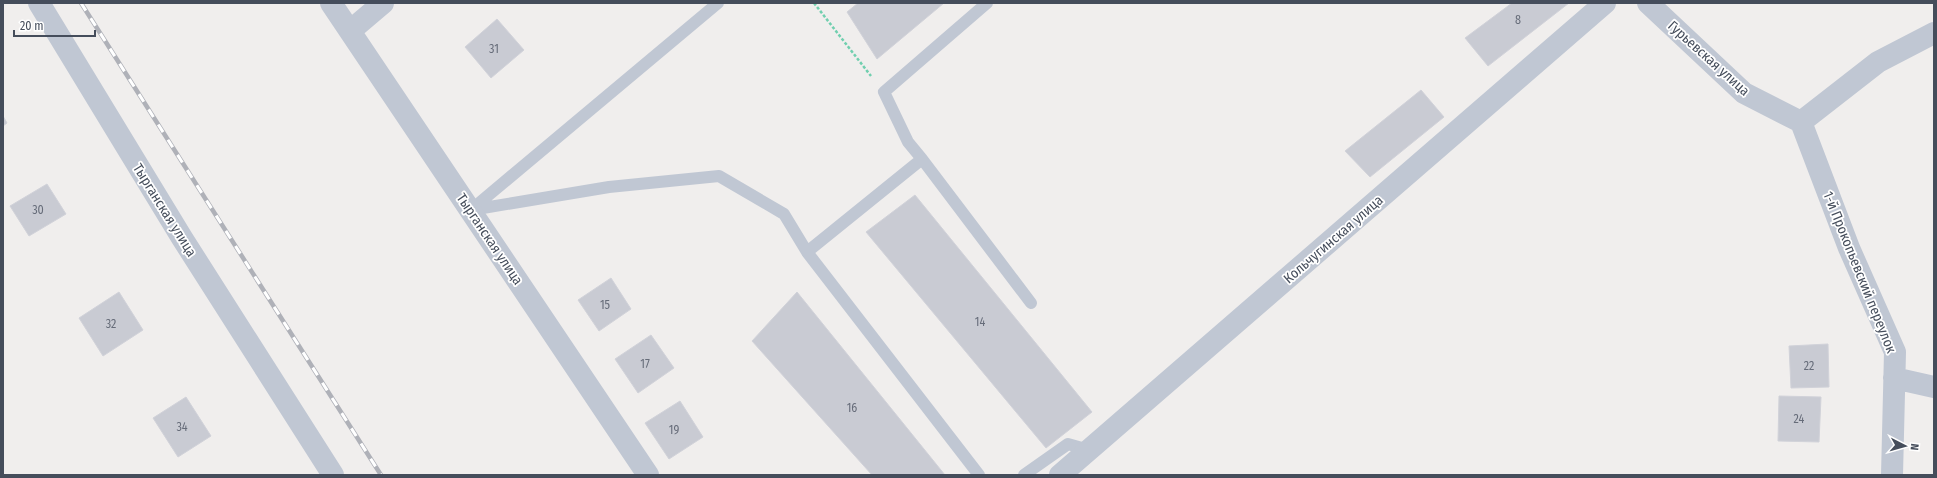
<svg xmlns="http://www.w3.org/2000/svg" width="1937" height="478" viewBox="0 0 1937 478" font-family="'Fira Sans Condensed',sans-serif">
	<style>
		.building { fill: #c9cbd3; stroke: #d1d2d9 }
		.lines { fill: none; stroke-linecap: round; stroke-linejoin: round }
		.path { stroke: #71cfaf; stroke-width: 2.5; stroke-dasharray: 3 2; stroke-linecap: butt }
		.lane { stroke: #c0c7d3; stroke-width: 12 }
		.street { stroke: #c0c7d3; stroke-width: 22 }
		.rail-casing { stroke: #afb1b8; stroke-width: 4.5 }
		.rail { stroke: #fff; stroke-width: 3; stroke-dasharray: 9; stroke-linecap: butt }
		.labels { text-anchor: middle; stroke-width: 3.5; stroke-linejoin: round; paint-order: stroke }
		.number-label { font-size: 12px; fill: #666c79 }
		.street-label { font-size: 14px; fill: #454d5b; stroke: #fff }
	</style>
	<rect width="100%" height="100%" fill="#f0eeed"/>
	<path class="building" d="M858,3H944L877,59L847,12Z
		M1512,3H1569L1488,66L1465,38Z
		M497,19L524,50L491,78L465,47Z
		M1421,90L1444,117L1370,177L1345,151Z
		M3,116L7,123L3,126Z
		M47,184L66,214L29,236L10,206Z
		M915,195L1092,412L1046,448L866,232Z
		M611,278L631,309L599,331L578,300Z
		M119,292L143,330L103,356L79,318Z
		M797,292L945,475H872L752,341Z
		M651,335L674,368L638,393L615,359Z
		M1828,344L1829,387L1791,388L1789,346Z
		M1779,396L1821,397L1819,442L1778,441Z
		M186,397L211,436L178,457L153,418Z
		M680,401L703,437L669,459L645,423Z"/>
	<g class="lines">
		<path class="path" d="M814,3L871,76"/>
		<path class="lane" d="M922,159L908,142L884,92L987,3
			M472,209L718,3
			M471,210L609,187L719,176L784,214L807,252L922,159L1031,303
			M807,252L979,475
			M1024,475L1068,444L1089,450"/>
		<path class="street" d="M39,3L182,238L333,475
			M331,3L648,475
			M1648,3L1744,93L1801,122
			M350,31L383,3
			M1801,122L1849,248L1895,352L1892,475
			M1801,122L1878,62L1934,33
			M1894,378L1934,387
			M1060,475L1605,3"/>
		<defs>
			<path id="rail" d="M81,3L381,475"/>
		</defs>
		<use href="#rail" class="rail-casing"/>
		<use href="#rail" class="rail"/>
	</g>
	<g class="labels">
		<g class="number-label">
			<text x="1518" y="24">8</text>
			<text x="494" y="53">31</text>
			<text x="38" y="214">30</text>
			<text x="605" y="309">15</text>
			<text x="980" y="326">14</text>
			<text x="111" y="328">32</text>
			<text x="645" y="368">17</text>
			<text x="1809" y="370">22</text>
			<text x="852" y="412">16</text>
			<text x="1799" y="423">24</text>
			<text x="182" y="431">34</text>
			<text x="674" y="434">19</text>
		</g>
		<g class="street-label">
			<text transform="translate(1709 58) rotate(42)" y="5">Гурьевская улица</text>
			<text transform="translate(165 210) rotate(58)" y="5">Тырганская улица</text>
			<text transform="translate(490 239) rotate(56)" y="5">Тырганская улица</text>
			<text transform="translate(1333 239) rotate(-41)" y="5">Кольчугинская улица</text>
			<text transform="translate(1860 272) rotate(68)" y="5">1-й Прокопьевский переулок</text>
		</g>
	</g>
	<rect width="1937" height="478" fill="none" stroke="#454d5b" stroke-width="8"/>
	<g transform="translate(1905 446) rotate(96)" stroke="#ffffff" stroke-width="3" paint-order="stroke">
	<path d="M0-3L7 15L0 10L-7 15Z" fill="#454d5b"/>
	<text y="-6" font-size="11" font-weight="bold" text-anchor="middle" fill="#454d5b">N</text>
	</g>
	<path d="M14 30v6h81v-6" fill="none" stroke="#454d5b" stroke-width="2"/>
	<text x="20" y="30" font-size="12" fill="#454d5b" stroke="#ffffff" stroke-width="3" paint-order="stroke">20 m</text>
</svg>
